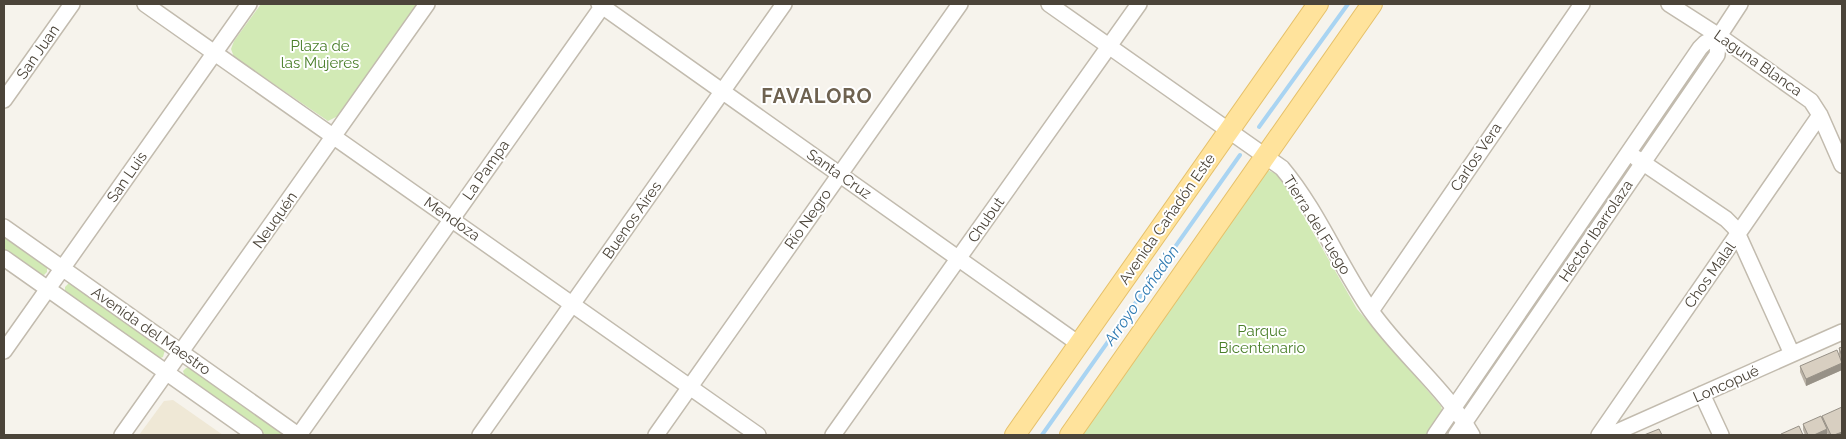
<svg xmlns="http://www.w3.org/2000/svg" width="1846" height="439" viewBox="0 0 1846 439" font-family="Raleway,sans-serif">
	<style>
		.education { fill: #efe8d6 }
		.green { fill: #d2eab5 }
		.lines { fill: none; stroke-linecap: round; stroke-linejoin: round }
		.stream { stroke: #a9d4f2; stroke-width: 4 }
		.minor-casing { stroke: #c2bbae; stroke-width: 18 }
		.major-casing { stroke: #e6c16a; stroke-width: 22 }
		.minor { stroke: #fff; stroke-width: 15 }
		.major { stroke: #ffe39c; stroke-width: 20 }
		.wall { fill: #bab2a6 }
		.shaded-wall { fill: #979187 }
		.building { fill: #d8cfc1; stroke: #979187 }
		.labels { text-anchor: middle; stroke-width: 4; stroke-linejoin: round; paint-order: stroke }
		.park-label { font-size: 15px; fill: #4a7f2a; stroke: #fff }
		.street-label { font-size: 15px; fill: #4b4439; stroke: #fff }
		.water-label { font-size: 16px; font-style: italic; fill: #2e7ab2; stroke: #fff }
		.district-label { font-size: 20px; font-weight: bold; letter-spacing: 1px; fill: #6e6250; stroke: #fff }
	</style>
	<rect width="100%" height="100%" fill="#f6f3ec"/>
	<path class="education" d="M173,400L223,435H139L164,401Z"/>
	<path class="green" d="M261,4H418L338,116L328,121L234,57L231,49L234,41Z
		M1267,170L1277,174L1287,187L1357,309L1441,406L1443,413L1428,435H1076Z
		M4,235L47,267V272L43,276L38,275L4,250Z
		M69,283L165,350L163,357L158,359L65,292V287Z
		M190,367L283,433L284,435H266L185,377L183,371L186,368Z"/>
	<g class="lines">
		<path class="stream" d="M1259,127L1348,4
			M1042,435L1240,155"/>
		<defs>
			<path id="minor" d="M145,4L758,435
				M599,4L1079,344
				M1049,4L1282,168C1318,211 1339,265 1371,311C1402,355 1445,388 1472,435
				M1669,4L1719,36L1811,101L1820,115L1842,165
				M4,100L72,4
				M1636,158L1726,219L1735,228L1792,354
				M4,227L298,435
				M4,258L255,435
				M1371,311L1582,4
				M4,351L249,4
				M1702,394L1721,435
				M122,435L427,4
				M299,435L604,4
				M480,435L784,4
				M656,435L960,4
				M833,435L1139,4
				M1435,435L1700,48L1705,43L1719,36L1740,4
				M1456,435L1717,55L1719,36
				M1599,435L1820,115
				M1610,435L1842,332"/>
			<path id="major" d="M1015,435L1318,4
				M1070,435L1372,4"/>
		</defs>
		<use href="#minor" class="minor-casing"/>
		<use href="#major" class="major-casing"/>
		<use href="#minor" class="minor"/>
		<use href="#major" class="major"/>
	</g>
	<path class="wall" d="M1842,347V362L1839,355V348Z
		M1842,362V370L1806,386L1800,372V366Z
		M1822,416L1842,435H1828L1827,433V435H1805L1803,430V424L1822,419Z"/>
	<path class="shaded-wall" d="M1842,363V370L1806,386V379Z
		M1827,429V435H1814Z
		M1842,432V435H1834Z"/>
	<path class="building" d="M1842,347V356L1839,348Z
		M1837,350L1842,363L1806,379L1800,366Z
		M1842,407V432L1834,435H1831L1822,416Z
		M1821,416L1827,429L1814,435H1808L1803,424Z
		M1799,426L1803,435H1781V434Z
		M1659,429L1662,435H1644Z"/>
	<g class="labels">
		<g class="park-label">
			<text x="320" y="51">Plaza de<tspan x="320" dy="17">las Mujeres</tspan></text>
			<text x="1262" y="336">Parque<tspan x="1262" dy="17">Bicentenario</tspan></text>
		</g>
		<g class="street-label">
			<text transform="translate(38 52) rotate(-55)" y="5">San Juan</text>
			<text transform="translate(1758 63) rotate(35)" y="5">Laguna Blanca</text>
			<text transform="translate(1476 157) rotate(-56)" y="5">Carlos Vera</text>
			<text transform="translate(486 170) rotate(-55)" y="5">La Pampa</text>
			<text transform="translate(839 174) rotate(35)" y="5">Santa Cruz</text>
			<text transform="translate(127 177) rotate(-55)" y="5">San Luis</text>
			<text transform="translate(452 219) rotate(35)" y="5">Mendoza</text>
			<text transform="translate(808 219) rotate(-55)" y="5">Río Negro</text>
			<text transform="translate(1167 219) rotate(-55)" y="5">Avenida Cañadón Este</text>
			<text transform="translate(275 220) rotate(-55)" y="5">Neuquén</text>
			<text transform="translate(632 220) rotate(-55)" y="5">Buenos Aires</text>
			<text transform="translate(986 220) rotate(-55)" y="5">Chubut</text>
			<text transform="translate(1317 225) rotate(58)" y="5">Tierra del Fuego</text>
			<text transform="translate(1596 231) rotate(-56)" y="5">Héctor Ibarrolaza</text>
			<text transform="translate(1710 275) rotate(-55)" y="5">Chos Malal</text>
			<text transform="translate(151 331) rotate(35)" y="5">Avenida del Maestro</text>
			<text transform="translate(1726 384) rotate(-24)" y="5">Loncopué</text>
		</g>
		<g class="water-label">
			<text transform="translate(1141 295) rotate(-55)" y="6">Arroyo Cañadón</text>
		</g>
		<g class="district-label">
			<text x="817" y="103">FAVALORO</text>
		</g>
	</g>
	<rect width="1846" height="439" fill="none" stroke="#4b4439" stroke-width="10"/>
</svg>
